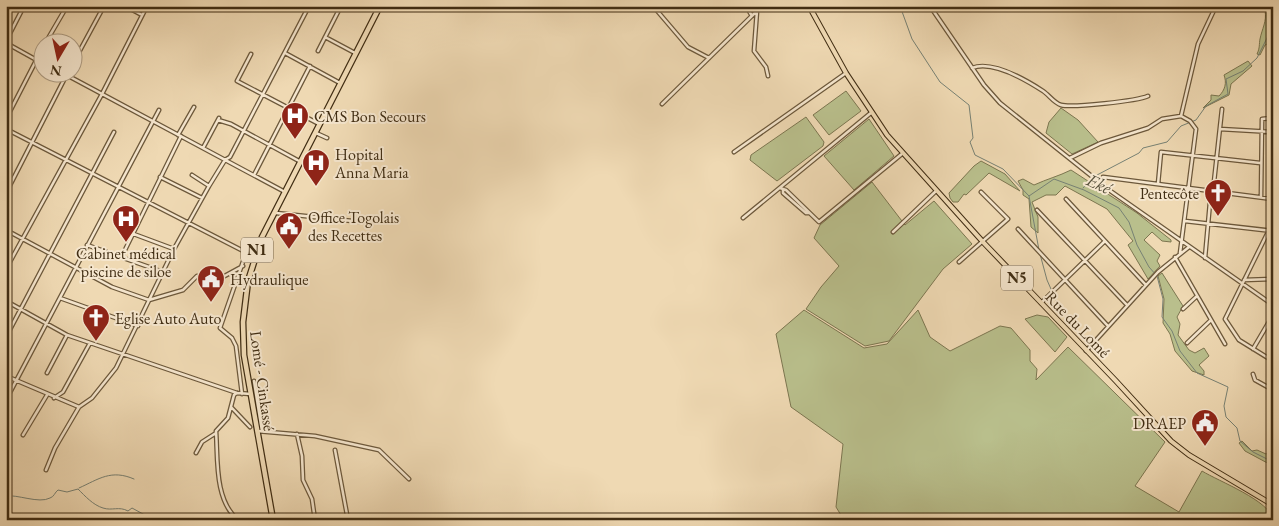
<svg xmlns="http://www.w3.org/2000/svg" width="1279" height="526" viewBox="0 0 1279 526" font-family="'EB Garamond',serif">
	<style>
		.green { fill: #b9bf8c; stroke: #7c7650 }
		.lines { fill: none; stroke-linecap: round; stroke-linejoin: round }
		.stream { stroke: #778174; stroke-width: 1 }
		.minor-casing { stroke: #6c583b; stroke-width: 5 }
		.primary-casing { stroke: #402d13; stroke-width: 6 }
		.trunk-casing { stroke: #402d13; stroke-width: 7 }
		.minor { stroke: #f5e6ce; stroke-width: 2.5 }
		.primary { stroke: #efd9b3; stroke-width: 4 }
		.trunk { stroke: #efd9b3; stroke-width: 4.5 }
		.labels { text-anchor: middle; stroke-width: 4; stroke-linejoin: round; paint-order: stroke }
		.shield { fill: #f5e6ce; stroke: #76644b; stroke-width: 1 }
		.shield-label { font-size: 15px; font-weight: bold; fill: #402d13 }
		.poi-label { font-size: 16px; fill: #402d13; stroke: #f5e6ce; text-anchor: start }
		.street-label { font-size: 16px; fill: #402d13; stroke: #f5e6ce }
		.water-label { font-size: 18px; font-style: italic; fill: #57503b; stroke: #f5e6ce }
	</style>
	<rect width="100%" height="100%" fill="#efd9b3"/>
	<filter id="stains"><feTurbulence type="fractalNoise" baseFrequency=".004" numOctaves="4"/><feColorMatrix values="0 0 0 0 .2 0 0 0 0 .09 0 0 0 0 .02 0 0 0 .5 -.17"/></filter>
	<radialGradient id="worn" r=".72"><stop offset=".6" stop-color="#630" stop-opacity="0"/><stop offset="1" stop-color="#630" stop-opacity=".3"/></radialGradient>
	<path class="green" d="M1273,6L1272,42L1265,45L1260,55L1257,54C1260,48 1259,44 1260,39C1262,29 1267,21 1265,11Z
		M1248,61L1252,66L1231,84L1229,95L1203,108L1211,100V95L1219,96C1225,90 1227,83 1224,75Z
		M846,91L861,111L829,135L813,115Z
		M1061,108L1078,120L1098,142L1072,154L1046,133L1049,122Z
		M806,117L824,142L823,146L777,181L750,160L751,155Z
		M869,119L894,156L854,190L824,156Z
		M981,161L1005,174L1020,191L989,173L966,195L964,194L958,202H953L950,198L949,193L974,166Z
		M1071,170L1137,213L1171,240V242L1162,241L1152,232L1144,240L1160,255L1157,261L1160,266L1148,279L1128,245L1133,241L1107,209L1065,186L1056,195H1046L1032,202L1038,217V233L1031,227L1029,199L1023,195V190L1018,181L1023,179L1034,185C1047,179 1059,176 1071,170Z
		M872,182L905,225L934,201L972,244L943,269L889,341L865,346L806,309L821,287L839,266L814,238L820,225Z
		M1162,273L1183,306L1177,317L1180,324L1178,335L1189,350L1195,353L1204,348L1209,356L1199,365L1204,371V375L1192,371L1175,351L1170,334L1163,323L1164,299L1158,276Z
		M804,310L864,348L887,344L918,310L930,337L950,351L1000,326L1011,328L1030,350V361L1037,369L1036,380L1068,347L1165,442L1135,486L1179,512L1202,471C1218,481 1271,501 1273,520H844L836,507L843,444L791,407L776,334Z
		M1037,315L1048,317L1067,337L1055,352L1025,319Z
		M1242,441L1252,451L1257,450L1266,454L1270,452L1273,454V466L1245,451L1239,443Z"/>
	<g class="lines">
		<path class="stream" d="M900,6L912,39L940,82L969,105L973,138L970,142L975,155L1003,169L1029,196L1054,179L1084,190L1119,208L1129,222L1137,245L1149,267L1157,276L1163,299L1162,317L1172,331L1180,351L1197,373L1228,387L1224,406L1226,417L1237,428L1240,441L1253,452L1273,462
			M1083,188L1097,175L1139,153L1143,148L1167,142L1181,126L1196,120L1206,106L1228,94L1226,79L1243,71L1257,58L1273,26
			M1029,196L1039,250
			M1040,254L1047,280L1058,305
			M79,488C99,479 111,469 134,479
			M6,496C17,494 39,504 50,498C54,497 55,492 58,490L67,492L78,489C85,496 93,505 103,508C112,511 119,506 128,511L132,508L154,520"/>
		<defs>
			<path id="minor" d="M125,6L142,15
				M653,6L688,47L709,58
				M746,6L752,16
				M930,6L984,85L1000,103L1109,190L1273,305
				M757,11L754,51L766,67L768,76
				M325,37L355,53
				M6,41L24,6
				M46,42L67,6
				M6,43L42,63
				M318,51L341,6
				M285,53L340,83
				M251,54L237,81L319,124
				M72,65L104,6
				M972,68C992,60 1026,80 1043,91C1049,95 1054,103 1061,105C1072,108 1137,101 1148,96
				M61,72L285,192
				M662,104L762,6
				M6,119L42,49
				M218,120L231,124L299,161
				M6,129L255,257
				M1220,129L1273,132
				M316,133L327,138
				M178,135L194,107
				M203,148L219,118
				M734,152L846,73
				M1070,158L1101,143L1148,128L1162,119L1181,116L1198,44L1216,6
				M192,175L209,186
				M254,175L310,66
				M160,177L202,198
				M1103,177L1273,199
				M1158,184L1161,152L1260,163
				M780,188L786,190L819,222L903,153
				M783,190V193L806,213H809
				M1213,191L1222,109
				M6,193L68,72
				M1261,197L1262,119L1273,118
				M1066,199L1146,285
				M1037,210L1127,305
				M276,213L362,222
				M743,218L872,112
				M1185,221L1273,231
				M1018,229L1108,326
				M6,230L112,287L149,300L183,290L197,276L221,278L243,266
				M1269,230L1225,319L1239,340L1273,361
				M893,232L936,191
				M131,233L174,249
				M87,245L163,272
				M1180,253L1196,129L1190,121L1181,116
				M122,256L181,136
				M1175,257L1225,344
				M1205,258L1211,191
				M959,262L1008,219L981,192
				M6,269L102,94L147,6
				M1244,280L1273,279
				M60,298L138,326
				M6,301L67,335L237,393L251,394
				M1041,303L1105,241
				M1183,309L1197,296
				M6,337L114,132
				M1187,343L1211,320
				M1253,349L1273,315
				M1086,351L1158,272L1189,247
				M47,373L67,335
				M1253,374L1255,380L1273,390
				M6,376L79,407
				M254,381L262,431
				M237,393L234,395L228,418L216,431C218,458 214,500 238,520
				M242,394L236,346L232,338L220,328L246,253
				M54,398L63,392L90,343
				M6,400L159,110
				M231,407L250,427
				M257,431L315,436L379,450L409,479
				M297,434L302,456L303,480L312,499L315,520
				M23,435L47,395
				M335,450L348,520
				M196,453L202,442L216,433
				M46,470L55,448L79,407L92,398L116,368L174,249L209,186L225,160L230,157L309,6"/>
			<path id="primary" d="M809,6L846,73L887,135L983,242L1116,381L1171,441L1189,455L1273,505"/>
			<path id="trunk" d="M273,520L244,355L243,322L248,281L262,237L380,6"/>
		</defs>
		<use href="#minor" class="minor-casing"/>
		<use href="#primary" class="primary-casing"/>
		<use href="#trunk" class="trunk-casing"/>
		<use href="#minor" class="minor"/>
		<use href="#primary" class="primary"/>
		<use href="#trunk" class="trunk"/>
	</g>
	<defs>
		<symbol id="hospital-pin" viewBox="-11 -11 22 30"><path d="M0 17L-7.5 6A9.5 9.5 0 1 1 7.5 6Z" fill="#8f2418" stroke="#f5e6ce"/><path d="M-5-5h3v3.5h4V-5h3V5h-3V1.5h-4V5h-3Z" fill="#fff"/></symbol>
		<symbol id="church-pin" viewBox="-11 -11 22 30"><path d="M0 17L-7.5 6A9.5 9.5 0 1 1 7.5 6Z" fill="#8f2418" stroke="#f5e6ce"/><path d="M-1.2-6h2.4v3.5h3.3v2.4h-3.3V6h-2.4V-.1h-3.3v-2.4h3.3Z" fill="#fff"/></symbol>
		<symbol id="civic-pin" viewBox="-11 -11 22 30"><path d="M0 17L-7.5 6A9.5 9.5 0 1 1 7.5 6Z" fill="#8f2418" stroke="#f5e6ce"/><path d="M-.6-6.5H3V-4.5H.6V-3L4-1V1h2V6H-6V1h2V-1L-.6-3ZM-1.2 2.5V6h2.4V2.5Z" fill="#fff"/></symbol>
	</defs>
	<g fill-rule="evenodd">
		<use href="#hospital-pin" x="279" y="100" width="32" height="43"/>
		<use href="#hospital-pin" x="300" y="147" width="32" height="43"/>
		<use href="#church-pin" x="1202" y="177" width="32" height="43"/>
		<use href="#hospital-pin" x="110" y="203" width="32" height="43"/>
		<use href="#civic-pin" x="273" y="210" width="32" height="43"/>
		<use href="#civic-pin" x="195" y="263" width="32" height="43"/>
		<use href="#church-pin" x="80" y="302" width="32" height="43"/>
		<use href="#civic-pin" x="1189" y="407" width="32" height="43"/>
	</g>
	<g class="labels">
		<g class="shield">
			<rect x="241" y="237.5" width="32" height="25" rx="4"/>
			<rect x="1001" y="265.5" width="32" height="25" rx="4"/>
		</g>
		<g class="shield-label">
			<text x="257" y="255">N1</text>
			<text x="1017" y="283">N5</text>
		</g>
		<g class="poi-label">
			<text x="314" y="122">CMS Bon Secours</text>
			<text x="335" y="160">Hopital<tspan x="335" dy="18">Anna Maria</tspan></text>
			<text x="1199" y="199" text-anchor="end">Pentecôte</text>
			<text x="308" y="223">Office Togolais<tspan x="308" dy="18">des Recettes</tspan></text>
			<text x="126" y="259" text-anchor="middle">Cabinet médical<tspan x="126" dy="18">piscine de siloe</tspan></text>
			<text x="230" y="285">Hydraulique</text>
			<text x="115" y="324">Eglise Auto Auto</text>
			<text x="1186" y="429" text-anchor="end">DRAEP</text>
		</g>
		<g class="street-label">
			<text transform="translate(1078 324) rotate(46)" y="6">Rue du Lomé</text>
			<text transform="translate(263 381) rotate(82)" y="6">Lomé - Cinkassé</text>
		</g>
		<g class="water-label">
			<text transform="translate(1099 184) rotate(25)" y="6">Eké</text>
		</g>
	</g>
	<rect width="1279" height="526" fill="none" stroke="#efd9b3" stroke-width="25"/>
	<rect x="8" y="8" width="1264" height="511" fill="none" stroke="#402d13" stroke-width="2.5"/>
	<rect x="12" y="12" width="1254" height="501" fill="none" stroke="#402d13"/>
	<g transform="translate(58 58) rotate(189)"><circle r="24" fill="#f5e6ce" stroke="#ad9c83"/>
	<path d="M0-4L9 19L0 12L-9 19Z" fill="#8f2418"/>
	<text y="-8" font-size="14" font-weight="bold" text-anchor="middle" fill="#402d13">N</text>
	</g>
	<rect width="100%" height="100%" filter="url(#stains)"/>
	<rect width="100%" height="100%" fill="url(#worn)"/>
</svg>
